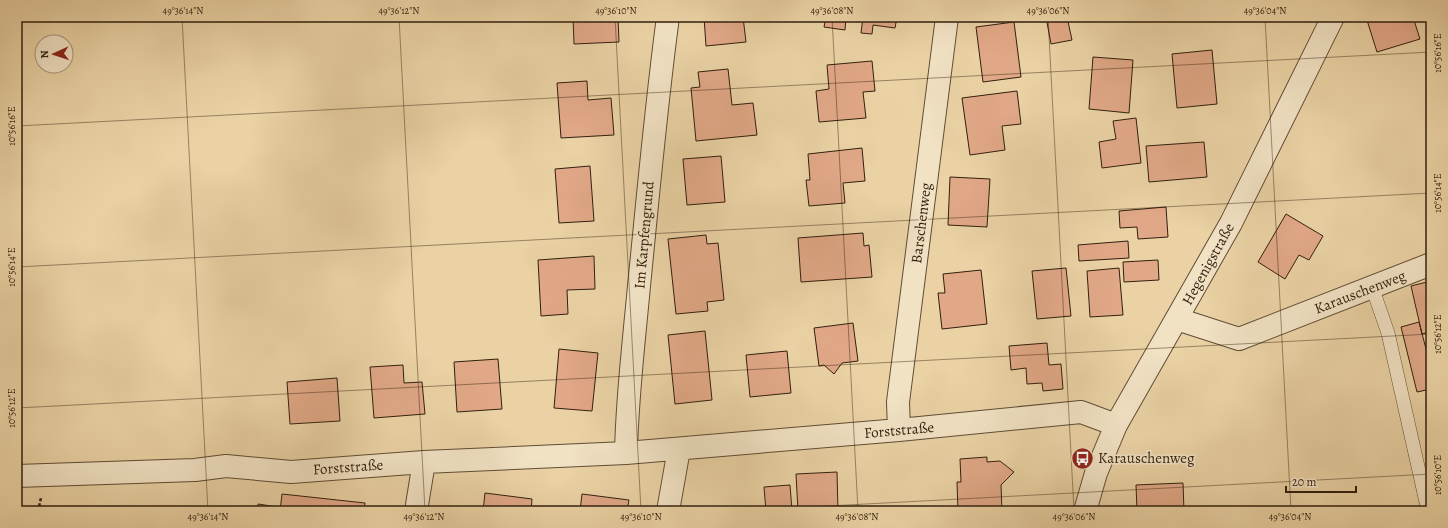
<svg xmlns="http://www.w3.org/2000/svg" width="1448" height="528" viewBox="0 0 1448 528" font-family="Alegreya,serif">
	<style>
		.building { fill: #e1a887; stroke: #321f0e }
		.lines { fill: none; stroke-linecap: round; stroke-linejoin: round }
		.service-casing { stroke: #604c34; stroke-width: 14 }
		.minor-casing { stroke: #604c34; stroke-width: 24 }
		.path { stroke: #321f0e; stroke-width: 2.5; stroke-dasharray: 3 2; stroke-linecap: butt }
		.service { stroke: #f1e2c4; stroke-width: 13 }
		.minor { stroke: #f1e2c4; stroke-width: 22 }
		.ticks { fill: none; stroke: #321f0e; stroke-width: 1; stroke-opacity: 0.45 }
		.labels { text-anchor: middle; stroke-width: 3.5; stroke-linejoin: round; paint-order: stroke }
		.street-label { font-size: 15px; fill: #321f0e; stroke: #f1e2c4 }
		.poi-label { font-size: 15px; fill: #321f0e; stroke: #f1e2c4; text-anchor: start }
		.neatline { fill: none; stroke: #321f0e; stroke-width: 1.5 }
		.ticks-label { font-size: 10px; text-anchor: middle; fill: #321f0e }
	</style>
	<rect width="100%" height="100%" fill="#ead2a4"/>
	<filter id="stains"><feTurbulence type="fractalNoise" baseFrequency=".005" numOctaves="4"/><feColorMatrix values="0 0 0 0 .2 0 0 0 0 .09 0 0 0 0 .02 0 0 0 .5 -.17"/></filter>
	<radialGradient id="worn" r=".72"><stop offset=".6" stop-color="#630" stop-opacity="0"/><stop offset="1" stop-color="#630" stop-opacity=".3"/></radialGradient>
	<path class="building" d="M573,17H624L618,18L619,42L574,44Z
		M704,17H743L746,42L706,46Z
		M826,17H863V21L846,18L845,30L824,27Z
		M863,17H897L895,28L873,25L872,34L861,33Z
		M1046,17H1067L1072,40L1051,44Z
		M1366,17H1413L1420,39L1377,52Z
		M1014,22L1021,77L983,82L976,27Z
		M1212,50L1217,104L1177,108L1172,54Z
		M1093,57L1133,60L1129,113L1089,109Z
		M872,61L875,91L863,92L866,118L819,122L816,91L829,89L827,65Z
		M728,69L732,105L753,103L757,135L696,141L691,88L700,87L698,72Z
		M587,81L588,100L611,98L614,135L561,138L557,83Z
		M1017,91L1021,124L1002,126L1005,150L970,155L962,98Z
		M1136,118L1141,163L1102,168L1099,142L1116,139L1113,121Z
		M1204,142L1207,177L1149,182L1146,146Z
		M862,148L865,181L843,183L845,203L809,206L806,180H810L808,154Z
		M721,156L725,202L687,205L683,159Z
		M590,166L594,221L559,223L555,169Z
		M950,177L990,179L987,227L948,225Z
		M1166,207L1168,237L1138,239L1137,227L1120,228L1119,211Z
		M1286,214L1323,236L1309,260L1299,255L1285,279L1258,262Z
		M863,233L864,246L869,245L872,277L801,282L798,238Z
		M706,235L707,244L718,243L724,300L707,302L708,311L676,314L668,239Z
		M1128,241L1129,258L1079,261L1078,245Z
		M594,256L595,289L567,290L568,314L541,316L538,260Z
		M1158,260L1159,280L1124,282L1123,262Z
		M1066,268L1071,316L1037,319L1032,271Z
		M1119,268L1123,315L1090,317L1087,271Z
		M981,270L987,324L942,329L938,293H945L943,274Z
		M1427,282L1431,299V332L1422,334L1411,286Z
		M1419,322L1431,368V389L1417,392L1401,327Z
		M853,323L858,361L842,363L834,374L824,365L819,366L814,328Z
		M705,331L712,400L675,404L668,335Z
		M1047,343L1049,365L1061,364L1063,389L1043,391L1042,383L1027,384L1026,368L1011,370L1009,346Z
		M559,349L598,353L592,411L554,408Z
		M787,351L791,393L750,397L746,355Z
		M498,359L502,409L457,412L454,362Z
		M403,365L404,383L422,382L425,414L374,418L370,367Z
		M337,378L340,421L290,424L287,382Z
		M987,457V462L1000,461L1014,472L1001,485L1002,511H958L957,482H961L960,459Z
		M837,472L838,511H798L796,474Z
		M1183,483L1184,511H1137L1136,485Z
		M790,485L792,511H766L764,487Z
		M485,493L532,499L531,511H483Z
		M282,494L365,503L364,511H280Z
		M582,494L629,500L627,511H580Z
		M258,504L278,507V511H257Z"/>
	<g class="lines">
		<defs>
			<path id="service" d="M1372,287L1388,333L1428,511"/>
			<path id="minor" d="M1177,319L1239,339L1431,264
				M899,430L898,402L947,17
				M626,453C627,397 634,341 639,286C648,196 656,106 668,17
				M17,476L195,470L226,466L291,472L424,462L626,453L899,430L1081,412L1116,425
				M416,511L424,462
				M668,511L679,449
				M1085,511L1096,473L1116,425L1231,223L1333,17"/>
		</defs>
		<use href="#service" class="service-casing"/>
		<use href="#minor" class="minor-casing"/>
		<path class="path" d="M38,511L41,498"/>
		<use href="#service" class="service"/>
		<use href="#minor" class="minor"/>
	</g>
	<path class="ticks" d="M182,17L208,511M399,17L425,511M615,17L641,511M832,17L858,511M1048,17L1074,511M1265,17L1291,511M17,126L1431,52M17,267L1431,193M17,408L1431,334M734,511L1431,474"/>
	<defs>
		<symbol id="bus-disc" viewBox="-11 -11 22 22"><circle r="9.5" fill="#8f2418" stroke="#f1e2c4"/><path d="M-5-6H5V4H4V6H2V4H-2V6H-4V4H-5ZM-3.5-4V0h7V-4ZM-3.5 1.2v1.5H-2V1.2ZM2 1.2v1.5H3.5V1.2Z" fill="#fff"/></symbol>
	</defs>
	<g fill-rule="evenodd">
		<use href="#bus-disc" x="1070" y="446" width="25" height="25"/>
	</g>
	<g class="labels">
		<g class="street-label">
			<text transform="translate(921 223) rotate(-83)" y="5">Barschenweg</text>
			<text transform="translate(644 235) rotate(-85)" y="5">Im Karpfengrund</text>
			<text transform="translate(1208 264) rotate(-61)" y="5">Hegenigstraße</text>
			<text transform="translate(1360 292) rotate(-21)" y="5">Karauschenweg</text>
			<text transform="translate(899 430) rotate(-5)" y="5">Forststraße</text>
			<text transform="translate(348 467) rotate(-4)" y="5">Forststraße</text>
		</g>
		<g class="poi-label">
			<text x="1098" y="463">Karauschenweg</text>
		</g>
	</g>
	<rect width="1448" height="528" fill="none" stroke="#ead2a4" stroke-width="44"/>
	<g transform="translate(54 54) rotate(267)"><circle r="19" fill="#f1e2c4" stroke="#a5947b"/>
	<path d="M0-3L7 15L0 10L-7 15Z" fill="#8f2418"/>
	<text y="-6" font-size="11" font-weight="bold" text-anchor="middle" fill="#321f0e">N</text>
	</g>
	<path d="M1286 486v6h70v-6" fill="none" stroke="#321f0e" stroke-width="2"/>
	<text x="1292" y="486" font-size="12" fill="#321f0e" stroke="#f1e2c4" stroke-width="3" paint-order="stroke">20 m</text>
	<rect x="22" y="22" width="1404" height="484" class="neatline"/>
	<g class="ticks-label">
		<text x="183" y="14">49°36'14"N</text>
		<text x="399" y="14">49°36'12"N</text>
		<text x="616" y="14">49°36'10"N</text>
		<text x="832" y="14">49°36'08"N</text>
		<text x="1048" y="14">49°36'06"N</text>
		<text x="1265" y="14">49°36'04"N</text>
		<text transform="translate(1437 53) rotate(-90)" y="4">10°56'16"E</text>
		<text transform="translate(11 126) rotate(-90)" y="4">10°56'16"E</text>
		<text transform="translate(1437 193) rotate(-90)" y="4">10°56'14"E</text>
		<text transform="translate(11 267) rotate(-90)" y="4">10°56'14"E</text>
		<text transform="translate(1437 334) rotate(-90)" y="4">10°56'12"E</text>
		<text transform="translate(11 408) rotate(-90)" y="4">10°56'12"E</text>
		<text transform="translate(1437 475) rotate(-90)" y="4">10°56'10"E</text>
		<text x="208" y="520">49°36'14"N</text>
		<text x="424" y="520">49°36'12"N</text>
		<text x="641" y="520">49°36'10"N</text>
		<text x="857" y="520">49°36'08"N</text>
		<text x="1074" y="520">49°36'06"N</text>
		<text x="1290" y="520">49°36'04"N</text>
	</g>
	<rect width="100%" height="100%" filter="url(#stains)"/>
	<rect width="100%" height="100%" fill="url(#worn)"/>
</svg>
